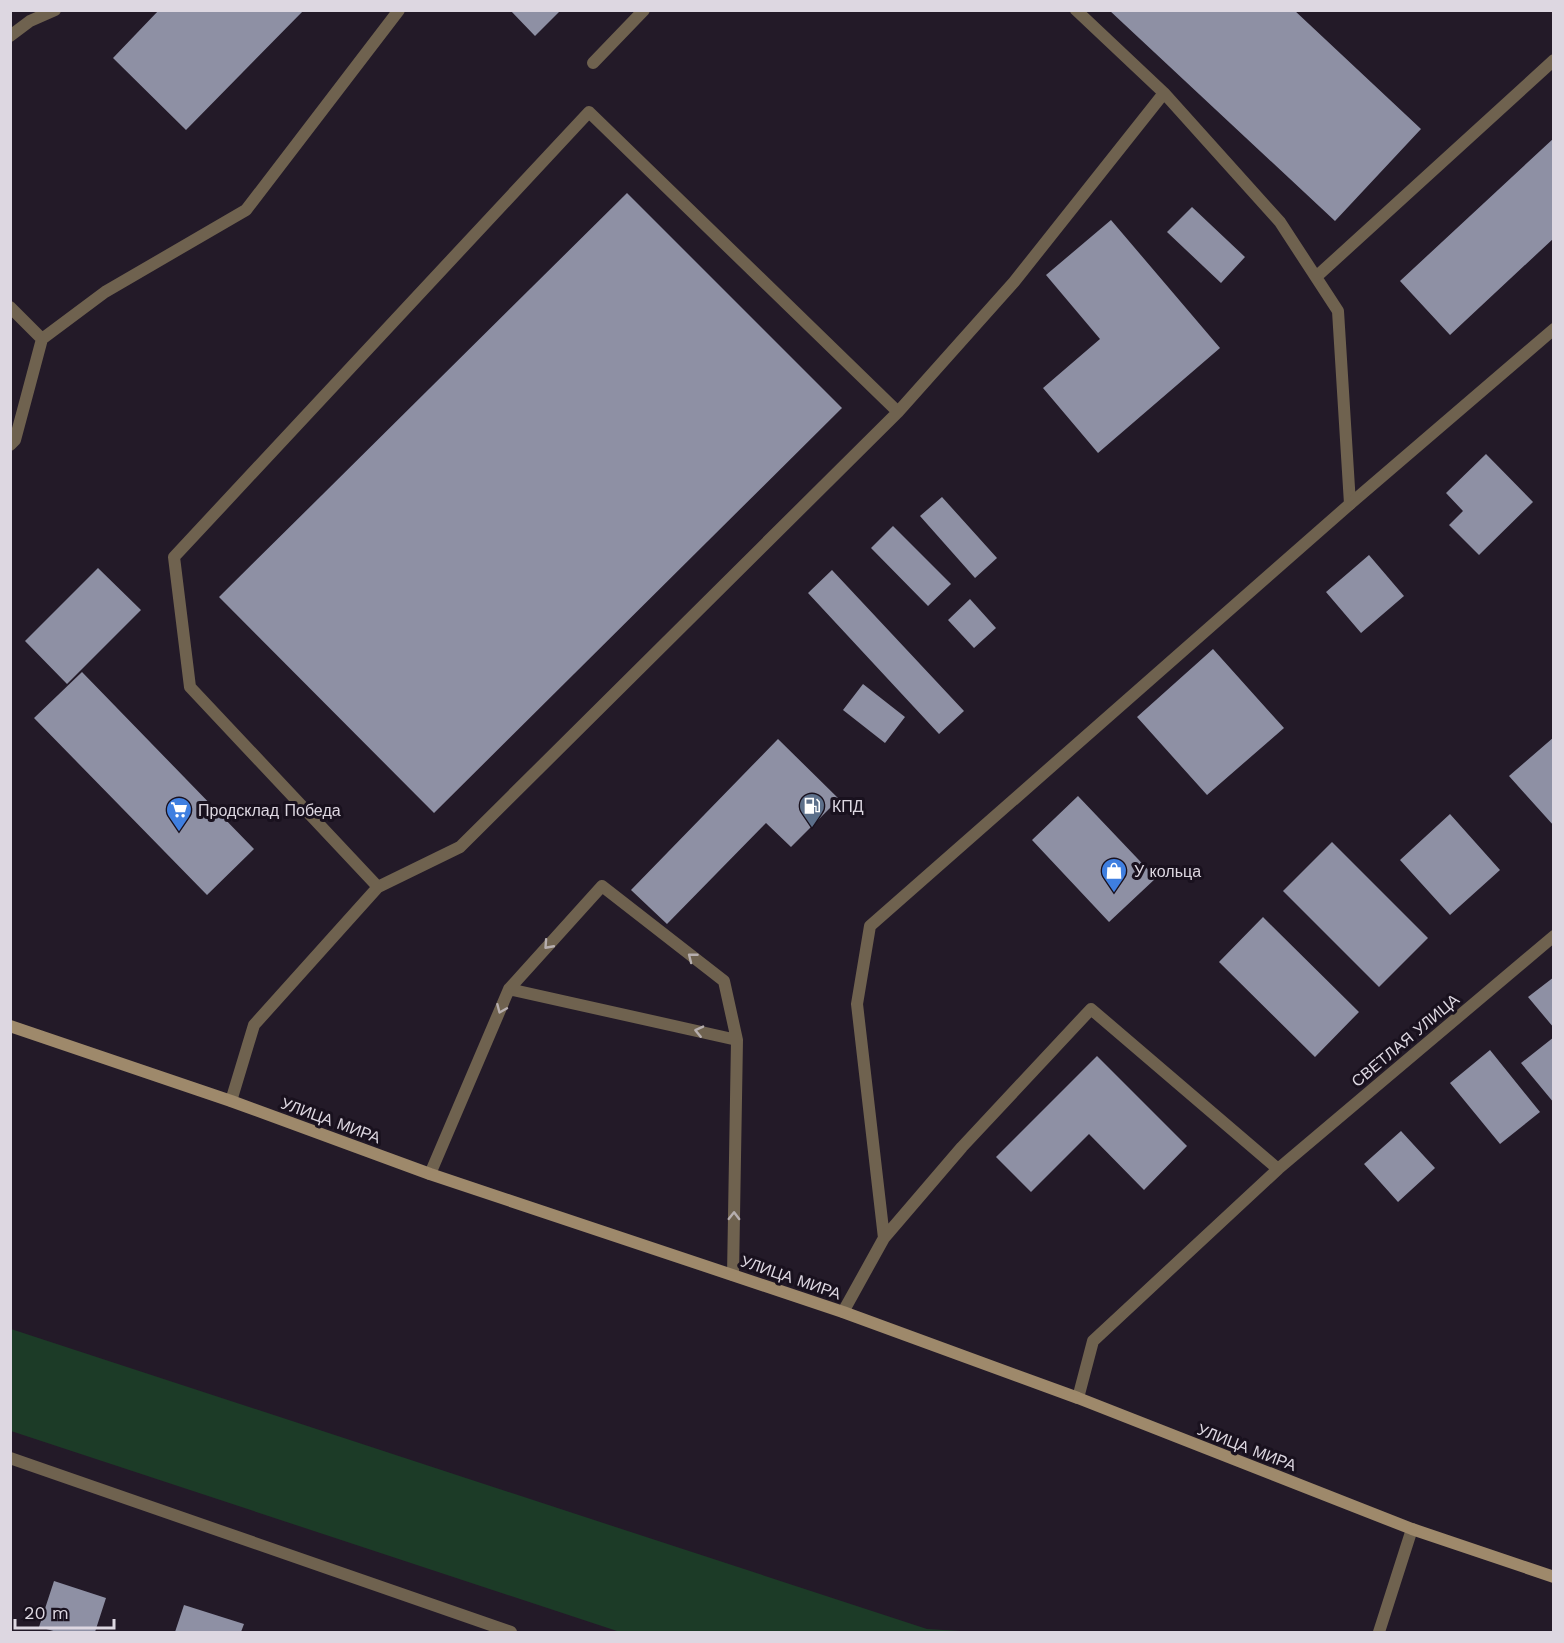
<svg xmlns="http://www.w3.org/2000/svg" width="1564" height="1643" viewBox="0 0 1564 1643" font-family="'Work Sans',sans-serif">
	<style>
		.green { fill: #1c3b27 }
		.building { fill: #8e90a4 }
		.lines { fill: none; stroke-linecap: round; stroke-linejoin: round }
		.service { stroke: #6f624f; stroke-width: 12 }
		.minor { stroke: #6f624f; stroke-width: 12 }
		.secondary { stroke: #9e896b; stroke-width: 12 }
		.oneway { stroke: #b6aeae }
		.labels { text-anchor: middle; stroke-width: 6; stroke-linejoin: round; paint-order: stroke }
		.poi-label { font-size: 16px; fill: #ddd7e1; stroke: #19111e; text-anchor: start }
		.street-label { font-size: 16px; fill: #ddd7e1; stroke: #19111e }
	</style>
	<rect width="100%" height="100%" fill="#231a28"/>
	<path class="green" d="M11,1329L927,1629L976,1632H620L11,1431Z"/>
	<path class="building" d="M159,10H304L186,130L113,58Z
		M510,10H561L535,36Z
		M1109,10H1294L1421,129L1335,221Z
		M1554,138V238L1450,335L1400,281Z
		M627,193L842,408L434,813L219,597Z
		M1192,207L1245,257L1221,283L1167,232Z
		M1111,220L1220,348L1098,453L1043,388L1100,339L1046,275Z
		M1486,454L1533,502L1479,555L1449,525L1463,511L1446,493Z
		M942,497L997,558L975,578L920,516Z
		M893,526L951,584L928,606L871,548Z
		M1369,555L1404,596L1361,633L1326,592Z
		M98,568L141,610L67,684L25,641Z
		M832,570L964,711L939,734L808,593Z
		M970,599L996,628L974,648L948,620Z
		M1213,649L1284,728L1207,795L1137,717Z
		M82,672L254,849L207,895L34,718Z
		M863,684L905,717L885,743L843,710Z
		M1554,737V826L1509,776Z
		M778,739L839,799L791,847L766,823L667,924L631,890Z
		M1078,796L1156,878L1109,922L1032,840Z
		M1450,814L1500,870L1450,915L1400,860Z
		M1332,842L1428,938L1379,987L1283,891Z
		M1263,917L1359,1012L1315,1057L1219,962Z
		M1554,977V1028L1528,997Z
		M1554,1037V1103L1521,1063Z
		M1490,1050L1540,1112L1500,1144L1450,1083Z
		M1097,1056L1187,1146L1144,1190L1089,1134L1031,1192L996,1157Z
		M1401,1131L1435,1168L1398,1202L1364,1164Z
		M54,1581L106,1598L95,1632H57L39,1627Z
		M184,1605L244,1624L241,1632H175Z"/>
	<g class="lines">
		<path class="service" d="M1076,10L1164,93L1280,222L1338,311L1350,504
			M10,36L30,21L55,10
			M593,63L644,10
			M1316,277L1554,60
			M10,307L42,339L105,292L246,210L399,10
			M10,445L15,440L42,339
			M378,887L190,687L174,557L589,112L898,412
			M509,989L602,886L724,981L737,1040
			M231,1101L254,1025L378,887L460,847L898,412L1014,282L1164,93
			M430,1174L509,989L737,1040L733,1275"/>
		<path class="minor" d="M1278,1169L1554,936
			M884,1238L962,1147L1091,1009L1278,1169L1093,1341L1078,1398
			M843,1312L884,1238L857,1004L870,926L1350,504L1554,329
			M10,1458L511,1632
			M1379,1632L1412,1529"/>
		<path class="secondary" d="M10,1026L231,1101L430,1174L843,1312L1078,1398L1412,1529L1554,1577"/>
	</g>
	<defs><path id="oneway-chevron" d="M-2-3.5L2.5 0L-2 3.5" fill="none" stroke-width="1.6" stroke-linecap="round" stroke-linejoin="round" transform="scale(1.5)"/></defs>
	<g class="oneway">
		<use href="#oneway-chevron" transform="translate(548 945) rotate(132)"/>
		<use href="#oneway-chevron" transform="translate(692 957) rotate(-142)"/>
		<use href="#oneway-chevron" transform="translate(501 1009) rotate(113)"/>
		<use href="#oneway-chevron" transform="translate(699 1031) rotate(-167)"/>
		<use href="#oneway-chevron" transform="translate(734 1216) rotate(-89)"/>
	</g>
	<defs>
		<symbol id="fuel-pin" viewBox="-11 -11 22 30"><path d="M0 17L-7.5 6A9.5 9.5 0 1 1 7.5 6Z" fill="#5c6f8a" stroke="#19111e"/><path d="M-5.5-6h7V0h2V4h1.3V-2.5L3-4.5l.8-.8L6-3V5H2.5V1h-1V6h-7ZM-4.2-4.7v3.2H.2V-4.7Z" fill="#fff"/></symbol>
		<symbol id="supermarket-pin" viewBox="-11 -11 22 30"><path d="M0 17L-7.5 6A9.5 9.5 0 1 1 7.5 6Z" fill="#3f7fe0" stroke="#19111e"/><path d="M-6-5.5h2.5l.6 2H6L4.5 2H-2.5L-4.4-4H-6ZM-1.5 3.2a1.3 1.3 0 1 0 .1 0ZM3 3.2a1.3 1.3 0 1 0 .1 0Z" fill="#fff"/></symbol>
		<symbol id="shop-pin" viewBox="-11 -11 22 30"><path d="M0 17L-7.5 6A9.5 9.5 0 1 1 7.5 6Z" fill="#3f7fe0" stroke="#19111e"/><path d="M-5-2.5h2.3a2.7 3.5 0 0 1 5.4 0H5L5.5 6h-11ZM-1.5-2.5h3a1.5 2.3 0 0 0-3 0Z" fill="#fff"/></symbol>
	</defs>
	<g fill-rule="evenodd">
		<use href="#fuel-pin" x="797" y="791" width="30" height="40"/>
		<use href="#supermarket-pin" x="164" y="795" width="30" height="40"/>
		<use href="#shop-pin" x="1099" y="856" width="30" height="40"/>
	</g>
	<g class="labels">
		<g class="poi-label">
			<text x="832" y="812">КПД</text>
			<text x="198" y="816">Продсклад Победа</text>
			<text x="1134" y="877">У кольца</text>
		</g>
		<g class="street-label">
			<text transform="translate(1405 1040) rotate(-40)" y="6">СВЕТЛАЯ УЛИЦА</text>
			<text transform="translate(331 1120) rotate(20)" y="6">УЛИЦА МИРА</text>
			<text transform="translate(791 1277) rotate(19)" y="6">УЛИЦА МИРА</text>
			<text transform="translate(1247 1447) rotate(21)" y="6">УЛИЦА МИРА</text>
		</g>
	</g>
	<rect width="1564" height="1643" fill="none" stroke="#ddd7e1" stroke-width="24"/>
	<path d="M15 1619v9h99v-9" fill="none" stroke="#ddd7e1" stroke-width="3"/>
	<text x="24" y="1619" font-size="18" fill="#ddd7e1" stroke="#19111e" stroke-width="4.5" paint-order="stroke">20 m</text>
</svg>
